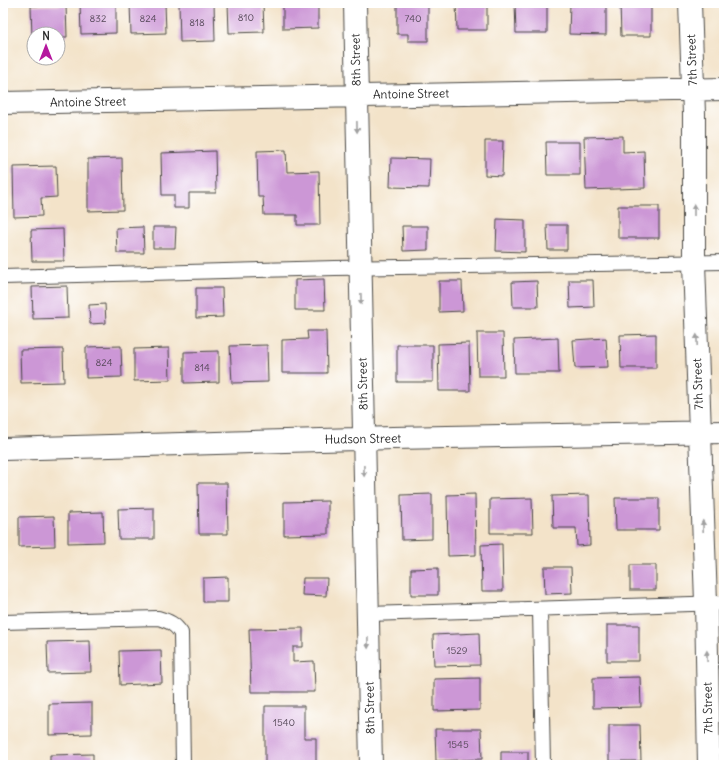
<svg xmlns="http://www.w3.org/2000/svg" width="727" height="768" viewBox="0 0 727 768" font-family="Delius,sans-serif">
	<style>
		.building { fill: #cc97d6 }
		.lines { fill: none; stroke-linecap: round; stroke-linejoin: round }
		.lane-casing { stroke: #494743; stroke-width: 16 }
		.street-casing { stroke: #494743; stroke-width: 24 }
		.lane { stroke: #fff; stroke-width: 14 }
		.street { stroke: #fff; stroke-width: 22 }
		.oneway { fill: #a0a0a0 }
		.labels { text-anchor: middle; stroke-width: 3; stroke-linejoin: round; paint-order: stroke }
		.number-label { font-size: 10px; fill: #534656 }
		.street-label { font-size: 12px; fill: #2b2b2b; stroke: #fff }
	</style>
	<rect width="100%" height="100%" fill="#fff"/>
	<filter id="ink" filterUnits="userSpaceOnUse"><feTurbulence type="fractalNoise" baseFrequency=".025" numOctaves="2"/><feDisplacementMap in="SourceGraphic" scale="8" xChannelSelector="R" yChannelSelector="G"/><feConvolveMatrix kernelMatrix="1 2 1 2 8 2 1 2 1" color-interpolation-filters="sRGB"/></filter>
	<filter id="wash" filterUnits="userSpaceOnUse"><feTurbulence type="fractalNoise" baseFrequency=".012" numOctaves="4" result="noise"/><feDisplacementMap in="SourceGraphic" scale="16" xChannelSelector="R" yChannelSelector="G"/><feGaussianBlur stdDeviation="0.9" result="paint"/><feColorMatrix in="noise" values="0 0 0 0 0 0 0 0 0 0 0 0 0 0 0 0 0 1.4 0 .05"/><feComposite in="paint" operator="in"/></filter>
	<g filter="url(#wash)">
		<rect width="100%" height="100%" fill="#f3e3c9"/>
		<g id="blocks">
			<path class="building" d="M80,3H116V33L81,34Z
				M130,3H165L166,33L131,34Z
				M179,3H214L215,41L180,42Z
				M228,3H263L264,32L229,33Z
				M283,3H318V28L283,29Z
				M397,3H428V41H408V34H397Z
				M456,3H487V30H457Z
				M515,3H547V33H516Z
				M570,3H606V35L569,34Z
				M620,3H651V36H621Z
				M66,5L67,37H58V34H34V38H32L31,6Z
				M623,136V152L644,151L645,188L586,190L584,137Z
				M485,141H503L502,176L485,175Z
				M546,142H580V175H547Z
				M286,150L287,172L319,171L320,225H297V215H264L263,197H258L257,151Z
				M215,151L216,193H189V208H174V195H162L161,153Z
				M122,158L123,210L88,211V159Z
				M391,158L430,159L429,188L390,187Z
				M56,166L57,197L41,198L42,216L14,217L13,167Z
				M618,206H659V238H618Z
				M497,219L525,220V252L496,251Z
				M547,225H567V250H548Z
				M402,226H428V250L403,251Z
				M143,227L144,253H117L116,228Z
				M153,227H176L175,248H153Z
				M63,229L64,261H32L31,230Z
				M324,279L325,310H295V280Z
				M569,280H593L594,307L570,308Z
				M439,281H462L463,311L439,312Z
				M537,281L538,307H513L512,282Z
				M67,286L68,318L33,319L32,287Z
				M196,288H222L223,317L196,318Z
				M105,304L106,323L90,324L89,305Z
				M307,331H326L327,373H282V340L308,339Z
				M477,333H503L504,376H478Z
				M656,334V368H621L620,335Z
				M558,338L559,373H515L514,340Z
				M606,338L608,367L575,368L573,340Z
				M469,343L470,391H439L438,344Z
				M267,345L268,382L232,383L230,346Z
				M397,345H433V382H397Z
				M121,346L122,377L86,378V347Z
				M169,348L170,380L134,381V349Z
				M63,349L64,382L21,383L20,350Z
				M219,351V382L184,383V352Z
				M198,483H227L228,534H199Z
				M432,494V539L402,540L401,495Z
				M475,494L476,555L448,556L447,495Z
				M589,495L590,545L577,546L576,528H553L552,496Z
				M532,498L533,533H490V499Z
				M615,498H659V530H616Z
				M328,501V534L284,535V502Z
				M154,508V539H119L118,509Z
				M103,512L104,542L68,543V513Z
				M54,516L55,546L19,547V517Z
				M502,544L503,591H482L481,545Z
				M630,565H656V590H630Z
				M544,567H571L572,593L545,594Z
				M438,568V595H411V569Z
				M228,577V602H203V578Z
				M303,578H327L326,596L302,595Z
				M607,625H639V661H607Z
				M303,628V647H293V662L314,661L315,692H251L249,629Z
				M479,633L480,665L434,666L433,635Z
				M90,641L91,672L48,673L47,642Z
				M161,650L162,683L120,685L119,651Z
				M640,677L641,707L593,708V678Z
				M480,678V710L434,711V679Z
				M92,703V734L49,735V704Z
				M265,706H304V738H316V765H265Z
				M609,725H640L641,761H609Z
				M435,729H481L482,759L436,761Z
				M501,752H528V765H501Z
				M93,754V765H50V755Z"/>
		</g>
	</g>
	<g filter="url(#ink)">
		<use href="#blocks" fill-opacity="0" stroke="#494743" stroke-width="1"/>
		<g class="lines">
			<defs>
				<path id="lane" d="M3,277L335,268L724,262
					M540,609L543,765
					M368,614L724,603
					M3,622L158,618C169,621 175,624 181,633L183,765"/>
				<path id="street" d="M355,3L371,765
					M690,3L694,114V263L706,602L709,765
					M3,103L724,89
					M3,449L393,438L724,432"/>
			</defs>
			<use href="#lane" class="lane-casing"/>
			<use href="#street" class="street-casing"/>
			<use href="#lane" class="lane"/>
			<use href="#street" class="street"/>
		</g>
		<defs><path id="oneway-solid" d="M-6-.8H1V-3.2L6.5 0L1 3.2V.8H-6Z"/></defs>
		<g class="oneway">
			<use href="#oneway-solid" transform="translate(357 127) rotate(89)"/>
			<use href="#oneway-solid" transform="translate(694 210) rotate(-90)"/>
			<use href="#oneway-solid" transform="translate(361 299) rotate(89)"/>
			<use href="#oneway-solid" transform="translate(697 340) rotate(-92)"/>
			<use href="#oneway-solid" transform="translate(364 471) rotate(89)"/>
			<use href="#oneway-solid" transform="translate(703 526) rotate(-92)"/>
			<use href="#oneway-solid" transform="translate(368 643) rotate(89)"/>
			<use href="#oneway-solid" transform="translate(707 656) rotate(-91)"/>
		</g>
	</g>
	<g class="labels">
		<g class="number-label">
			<text x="246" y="21">810</text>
			<text x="98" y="22">832</text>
			<text x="148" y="22">824</text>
			<text x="413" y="22">740</text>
			<text x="197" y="26">818</text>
			<text x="104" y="366">824</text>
			<text x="202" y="371">814</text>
			<text x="457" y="654">1529</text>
			<text x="284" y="726">1540</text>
			<text x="458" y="748">1545</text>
		</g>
		<g class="street-label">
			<text transform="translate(356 60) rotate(-91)" y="4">8th Street</text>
			<text transform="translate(692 60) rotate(-92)" y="4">7th Street</text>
			<text transform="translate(411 94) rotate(-1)" y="4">Antoine Street</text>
			<text transform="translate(88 102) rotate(-1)" y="4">Antoine Street</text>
			<text transform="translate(363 384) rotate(-91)" y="4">8th Street</text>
			<text transform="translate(698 384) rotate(-92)" y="4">7th Street</text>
			<text transform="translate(363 439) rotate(-1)" y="4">Hudson Street</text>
			<text transform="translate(370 708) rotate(-91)" y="4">8th Street</text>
			<text transform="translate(708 708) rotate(-91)" y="4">7th Street</text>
		</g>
	</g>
	<rect width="727" height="768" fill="none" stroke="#fff" stroke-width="16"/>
	<g transform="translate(46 46)"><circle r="19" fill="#ffffff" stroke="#aaaaaa"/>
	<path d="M0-3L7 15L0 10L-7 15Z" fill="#b5179e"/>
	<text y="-6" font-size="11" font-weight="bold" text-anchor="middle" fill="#2b2b2b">N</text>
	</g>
</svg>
